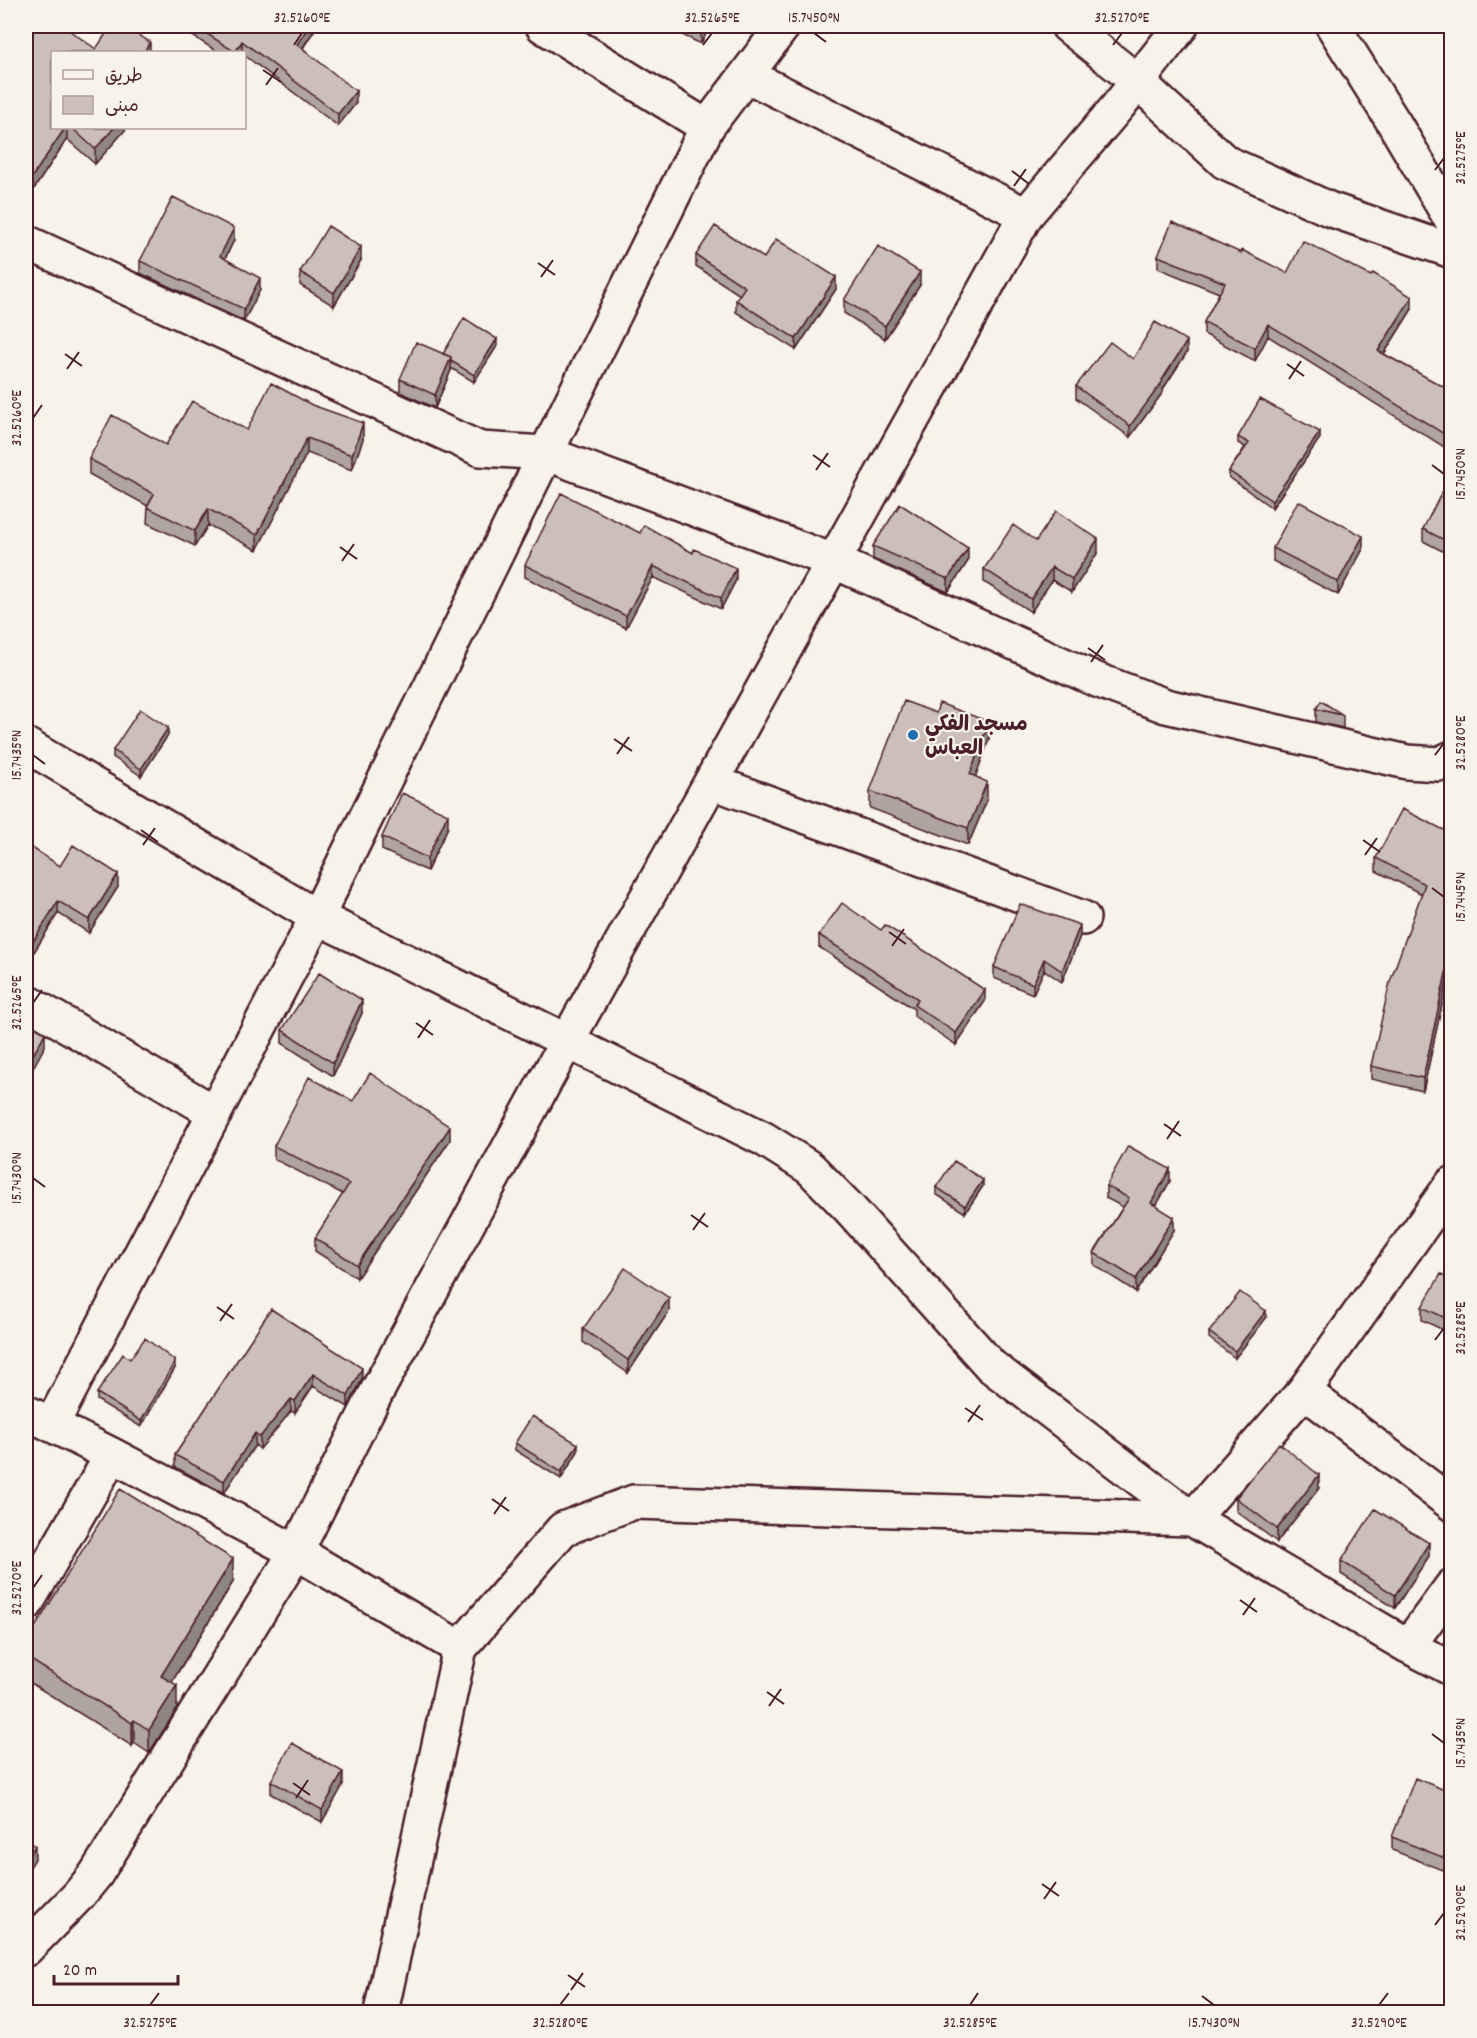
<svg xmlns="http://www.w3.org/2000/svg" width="1477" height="2038" viewBox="0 0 1477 2038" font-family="Dekko,'Playpen Sans Arabic',sans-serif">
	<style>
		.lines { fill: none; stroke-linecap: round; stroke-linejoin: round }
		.street-casing { stroke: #4a1f2b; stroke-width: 38 }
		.street { stroke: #f7f3e8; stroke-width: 33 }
		.wall { fill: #afa49f; stroke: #4a1f2b; stroke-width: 1.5 }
		.shaded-wall { fill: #8f8682; stroke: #4a1f2b; stroke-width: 1.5 }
		.building { fill: #ccbfb9; stroke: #4a1f2b; stroke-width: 1.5 }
		.ticks { fill: none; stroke: #4a1f2b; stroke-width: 2 }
		.poi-dot { fill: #1f6fb2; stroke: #f7f3e8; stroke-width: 2 }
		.labels { text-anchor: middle; stroke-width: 4.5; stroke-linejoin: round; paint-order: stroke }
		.poi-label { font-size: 21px; font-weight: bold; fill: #4a1f2b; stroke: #f7f3e8; text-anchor: start }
		.neatline { fill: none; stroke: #4a1f2b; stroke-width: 2 }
		.ticks-label { font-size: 15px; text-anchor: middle; fill: #4a1f2b }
	</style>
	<rect width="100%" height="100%" fill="#f7f3e8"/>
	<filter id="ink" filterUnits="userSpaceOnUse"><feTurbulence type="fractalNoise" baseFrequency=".0167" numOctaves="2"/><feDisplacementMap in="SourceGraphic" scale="12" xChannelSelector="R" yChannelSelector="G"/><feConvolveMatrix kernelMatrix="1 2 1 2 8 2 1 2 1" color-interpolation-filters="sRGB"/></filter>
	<g filter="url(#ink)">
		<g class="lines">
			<defs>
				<path id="street" d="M543,26L707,127
					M1068,26L1137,81L1225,162L1329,209L1452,251
					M1333,26L1394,123L1452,221
					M746,75L1026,215
					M26,242L480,449L545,453L833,561L1097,680L1166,706L1407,762L1439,764L1452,758
					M26,745L317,917L764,1139L810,1168L849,1208L991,1366L1192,1519L1408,1646L1452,1669
					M712,782L1083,918
					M26,1001L215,1113
					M1304,1391L1452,1504
					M26,1412L112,1455L296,1552L460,1648
					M52,1424L317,917L707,127L783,26
					M26,1604L112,1455
					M1408,1646L1452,1586
					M26,1949L78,1896L96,1874L296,1552L375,1395L567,1041L1026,215L1119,105L1181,26
					M381,2012L460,1648L563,1529L634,1502L1192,1519L1304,1391L1452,1184"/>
			</defs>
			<use href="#street" class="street-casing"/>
			<use href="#street" class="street"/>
		</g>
		<path class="wall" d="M26,26L96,49L150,52L52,128H126V129L95,164L67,139L28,198L26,197Z
			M191,26H317L303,48L356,103L338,126L244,55V52H218L191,35Z
			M664,26H710L701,44Z
			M234,240L225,259L260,290L244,321L140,273V261Z
			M696,255L764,258L836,289L796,350L736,312V300L740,295L696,266Z
			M1158,256L1287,273L1412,309L1384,354L1451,391L1452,389V452L1268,336L1255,361L1204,334V322L1219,293L1158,268Z
			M361,260L334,306L300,285V272Z
			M920,285L885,339L844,313V300Z
			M497,346L474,382L451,368V370L435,408L400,392V379L443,354Z
			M1187,352L1163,389V392L1130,437L1076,398V386L1133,359Z
			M247,430L363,439L352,470L307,453L257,550L208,525L195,546L147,523L148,506L89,474V459Z
			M1238,437L1320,438L1272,508L1229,477V471L1245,447L1238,443Z
			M1452,497V556L1423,541V529Z
			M640,533L736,580L721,609L653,577L626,628L525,577V565Z
			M1036,541L1098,552L1072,592L1052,580L1031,612L984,582V569Z
			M873,546L968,561L948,592L873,559Z
			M1273,548L1363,549L1338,595L1273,561Z
			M1316,709L1343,715V728L1316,722Z
			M168,735L141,776L113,757V750Z
			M989,739L975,777L987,800L968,845L870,808V791Z
			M448,827L427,871L382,850V837Z
			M1452,834V979L1448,977L1423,1091L1371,1079V1066L1422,894L1376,871V858Z
			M60,866L118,887L89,933L58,913L26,965Z
			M819,935L985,1001L956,1045L914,1016V1009L819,947Z
			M1080,936L1062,982L1044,970L1033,994L994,978V967Z
			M362,1013L333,1076L282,1043V1030Z
			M353,1101L450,1140L357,1278L315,1251V1238L343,1194L274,1159V1146Z
			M1170,1181L1156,1206L1174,1230L1136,1292L1094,1265V1253L1123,1207L1106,1198V1186Z
			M983,1186L965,1213L936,1194V1187Z
			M1452,1280V1334L1422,1320V1307Z
			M271,1309L362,1379L348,1407L313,1386L295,1413L291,1411L260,1449L255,1445L224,1493L175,1467V1455Z
			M669,1311L628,1373L583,1342V1329Z
			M1266,1318L1235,1358L1209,1338V1332Z
			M130,1359L175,1368L141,1427L97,1400V1393Z
			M515,1443L578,1451L561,1479L515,1450Z
			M1319,1488L1277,1542L1236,1511V1498Z
			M1429,1556L1395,1608L1341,1574V1561Z
			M233,1582L172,1682L177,1709L149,1753L134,1743L132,1746L26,1680V1642Z
			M271,1781L343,1785L322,1822L271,1794Z
			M1452,1793V1874L1392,1850V1837Z"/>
		<path class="shaded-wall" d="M309,26H317L297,56V44Z
			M704,26H710L701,44V31Z
			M242,41V52H235Z
			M150,42V52H144Z
			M356,91V103L338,126V114Z
			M65,128H67V139L28,198V183Z
			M114,128H126V129L95,164V149Z
			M234,228V240L220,269V256Z
			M361,247V260L334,306V293Z
			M920,272V285L885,339V326Z
			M836,277V289L796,350V339Z
			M260,278V290L244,321V309Z
			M1412,297V309L1378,363V351Z
			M1268,324V336L1255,361V348Z
			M497,339V346L474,382V375Z
			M1187,341V352L1163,389V392L1130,437V426L1162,380Z
			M451,357V370L435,408V395Z
			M363,423V439L352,470V455Z
			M1320,432V438L1272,508V501Z
			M307,438V453L257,550V535Z
			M208,509V525L195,546V531Z
			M1363,536V549L1338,595V582Z
			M1098,539V552L1072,592V579Z
			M968,548V561L948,592V579Z
			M653,566V577L626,628V616Z
			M1052,567V580L1031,612V599Z
			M736,568V580L721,609V598Z
			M989,722V739L970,792V774Z
			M168,728V735L141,776V769Z
			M987,782V800L968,845V828Z
			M448,814V827L427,871V858Z
			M118,874V887L89,933V920Z
			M58,901V913L26,965V953Z
			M1080,925V936L1062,982V971Z
			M1044,959V970L1033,994V984Z
			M1448,964V977L1423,1091V1078Z
			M985,990V1001L956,1045V1033Z
			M362,1000V1013L333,1076V1063Z
			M45,1033V1046L26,1081V1068Z
			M450,1127V1140L357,1278V1265Z
			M1170,1169V1181L1151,1215V1203Z
			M983,1180V1186L965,1213V1206Z
			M1174,1217V1230L1136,1292V1279Z
			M669,1298V1311L628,1373V1360Z
			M27,1300V1311L26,1313V1302Z
			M1266,1311V1318L1235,1358V1351Z
			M175,1361V1368L141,1427V1421Z
			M362,1368V1379L348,1407V1396Z
			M313,1374V1386L295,1413V1401Z
			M291,1399V1411L260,1449V1437Z
			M255,1433V1445L224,1493V1481Z
			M578,1444V1451L561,1479V1472Z
			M1319,1475V1488L1277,1542V1529Z
			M1429,1543V1556L1395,1608V1595Z
			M233,1559V1582L161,1699V1676Z
			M177,1685V1709L149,1753V1730Z
			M134,1720V1743L132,1746V1723Z
			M343,1772V1785L322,1822V1810Z
			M35,1846V1859L26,1873V1860Z"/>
		<path class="building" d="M26,26H63L96,49L111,26H123L150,42L144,52H52V128H65L28,183L26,181Z
			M195,26H309L297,44L356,91L338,114L242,41L235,52Z
			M690,26H704L701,31Z
			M72,128H114L95,149Z
			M173,197L234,228L220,256L260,278L244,309L140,261Z
			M1172,222L1241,253L1242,250L1287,273L1303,241L1371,276L1373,273L1412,297L1378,351L1451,391L1452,389V439L1268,324L1255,348L1204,322L1225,283L1158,256Z
			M328,226L361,247L334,293L300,272Z
			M715,226L764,258L776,239L836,277L796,339L736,300L745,287L696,255Z
			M878,246L920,272L885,326L844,300Z
			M464,318L497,339L474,375L451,361V357L443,354Z
			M1155,322L1187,341L1162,380L1163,381L1130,426L1076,386L1110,342L1133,359Z
			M416,342L451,357L435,395L400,379Z
			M271,383L312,405L363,423L352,455L307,438L257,535L208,509L195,531L147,507L154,494L89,459L112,415L166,445L192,401L247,430Z
			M1260,399L1320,432L1272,501L1229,471L1249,443L1238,437Z
			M1442,492L1452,497V544L1423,529Z
			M561,493L640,533L644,525L693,553L694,549L736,568L721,598L653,566L626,616L525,565Z
			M1298,501L1363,536L1338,582L1273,548Z
			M900,504L968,548L948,579L873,546Z
			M1056,511L1098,539L1072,579L1052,567L1031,599L984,569L1013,525L1036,541Z
			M904,701L936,713L939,703L989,722L970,774L987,782L968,828L870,791Z
			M1321,701L1343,715L1316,709Z
			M140,709L168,728L141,769L113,750Z
			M402,793L448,814L427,858L382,837Z
			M1402,809L1452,834V967L1448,964L1423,1078L1371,1066L1390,982L1425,884L1376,858Z
			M26,844L60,866L73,845L118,874L89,920L58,901L26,953Z
			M842,903L881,930L885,925L985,990L956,1033L914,1005L918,999L819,935Z
			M1020,904L1080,925L1062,971L1044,959L1033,984L994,967Z
			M319,973L362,1000L333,1063L282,1030Z
			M26,1022L45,1033L26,1068Z
			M370,1073L450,1127L357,1265L315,1238L349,1184L274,1146L309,1077L353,1101Z
			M1128,1146L1170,1169L1151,1203L1174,1217L1136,1279L1094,1253L1129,1198L1106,1186Z
			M954,1161L983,1180L965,1206L936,1187Z
			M625,1268L669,1298L628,1360L583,1329Z
			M1441,1274L1452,1280V1321L1422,1307Z
			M1240,1292L1266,1311L1235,1351L1209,1332Z
			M271,1309L362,1368L348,1396L313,1374L295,1401L291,1399L260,1437L255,1433L224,1481L175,1455Z
			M145,1338L175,1361L141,1421L97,1393L123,1354L130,1359Z
			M532,1416L578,1444L561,1472L515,1443Z
			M1279,1443L1319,1475L1277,1529L1236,1498Z
			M120,1489L233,1559L161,1676L177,1685L149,1730L134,1720L132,1723L26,1657V1642Z
			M1375,1509L1429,1543L1395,1595L1341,1561Z
			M292,1743L343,1772L322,1810L271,1781Z
			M1415,1778L1452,1793V1861L1392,1837Z
			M26,1840L35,1846L26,1860Z"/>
	</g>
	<path class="ticks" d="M814,33L826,42M294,45L302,33M703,45L712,33M1113,45L1122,33M263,70L281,82M266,85L278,68M1435,170L1444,158M1012,171L1029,184M1014,186L1026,169M538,263L555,275M541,277L553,260M65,354L82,366M1287,364L1304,376M67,369L79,352M1289,379L1301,361M33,418L42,405M813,455L830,467M1432,465L1444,474M816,470L828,453M340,547L357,559M342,561L354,544M1088,648L1105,660M1091,662L1103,645M614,739L632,751M617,754L629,737M33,755L45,764M1435,755L1444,743M141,830L158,842M1363,840L1380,852M143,845L155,828M1365,855L1377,838M1432,888L1444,897M889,932L906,944M892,946L904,929M33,1003L42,990M416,1023L433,1035M418,1038L430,1020M1164,1124L1181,1136M1167,1139L1179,1121M33,1178L45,1187M691,1215L708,1227M693,1230L705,1213M217,1307L234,1319M220,1321L232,1304M1435,1340L1444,1328M965,1408L983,1420M968,1422L980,1405M492,1499L509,1511M494,1514L506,1497M33,1588L42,1575M1240,1600L1257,1612M1243,1615L1255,1598M767,1692L784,1704M769,1706L781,1689M1432,1734L1444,1743M293,1783L310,1795M296,1798L308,1780M1042,1884L1059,1896M1044,1899L1056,1882M1435,1925L1444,1913M568,1975L585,1987M571,1990L583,1973M1202,1996L1214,2005M150,2005L159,1993M560,2005L569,1993M970,2005L978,1993M1379,2005L1388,1993"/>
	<circle class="poi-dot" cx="913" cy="735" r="6"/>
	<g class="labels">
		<g class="poi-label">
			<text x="925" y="730">مسجد الفكي<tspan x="925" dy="24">العباس</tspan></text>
		</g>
	</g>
	<rect width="1477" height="2038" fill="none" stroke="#f7f3e8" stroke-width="66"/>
	<rect x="51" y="51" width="195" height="78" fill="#f7f3e8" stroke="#b29e9c" stroke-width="1.5"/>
	<rect x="63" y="70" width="30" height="9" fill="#f7f3e8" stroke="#b29e9c" stroke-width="1.5"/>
	<text x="105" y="81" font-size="18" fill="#4a1f2b">طريق</text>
	<rect x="63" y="96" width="30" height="18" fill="#ccbfb9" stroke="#b29e9c" stroke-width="1.5"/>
	<text x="105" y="111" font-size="18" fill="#4a1f2b">مبنى</text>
	<path d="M54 1975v9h124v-9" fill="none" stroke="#4a1f2b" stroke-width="3"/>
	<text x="63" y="1975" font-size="18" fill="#4a1f2b" stroke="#f7f3e8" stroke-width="4.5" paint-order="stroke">20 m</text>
	<rect x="33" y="33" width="1411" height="1972" class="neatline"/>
	<g class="ticks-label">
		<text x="302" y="22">32.5260°E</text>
		<text x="712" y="22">32.5265°E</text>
		<text x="814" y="22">15.7450°N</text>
		<text x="1122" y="22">32.5270°E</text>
		<text transform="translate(1460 158) rotate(-90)" y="5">32.5275°E</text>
		<text transform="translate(16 418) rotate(-90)" y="5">32.5260°E</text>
		<text transform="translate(1460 474) rotate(-90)" y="5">15.7450°N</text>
		<text transform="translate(1460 743) rotate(-90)" y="5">32.5280°E</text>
		<text transform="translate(16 755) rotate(-90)" y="5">15.7435°N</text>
		<text transform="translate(1460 897) rotate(-90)" y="5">15.7445°N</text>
		<text transform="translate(16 1003) rotate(-90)" y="5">32.5265°E</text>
		<text transform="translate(16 1178) rotate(-90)" y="5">15.7430°N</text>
		<text transform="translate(1460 1328) rotate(-90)" y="5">32.5285°E</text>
		<text transform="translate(16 1588) rotate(-90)" y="5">32.5270°E</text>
		<text transform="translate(1460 1743) rotate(-90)" y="5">15.7435°N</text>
		<text transform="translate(1460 1913) rotate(-90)" y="5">32.5290°E</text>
		<text x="150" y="2027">32.5275°E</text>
		<text x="560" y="2027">32.5280°E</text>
		<text x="970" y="2027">32.5285°E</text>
		<text x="1214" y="2027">15.7430°N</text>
		<text x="1379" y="2027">32.5290°E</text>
	</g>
</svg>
